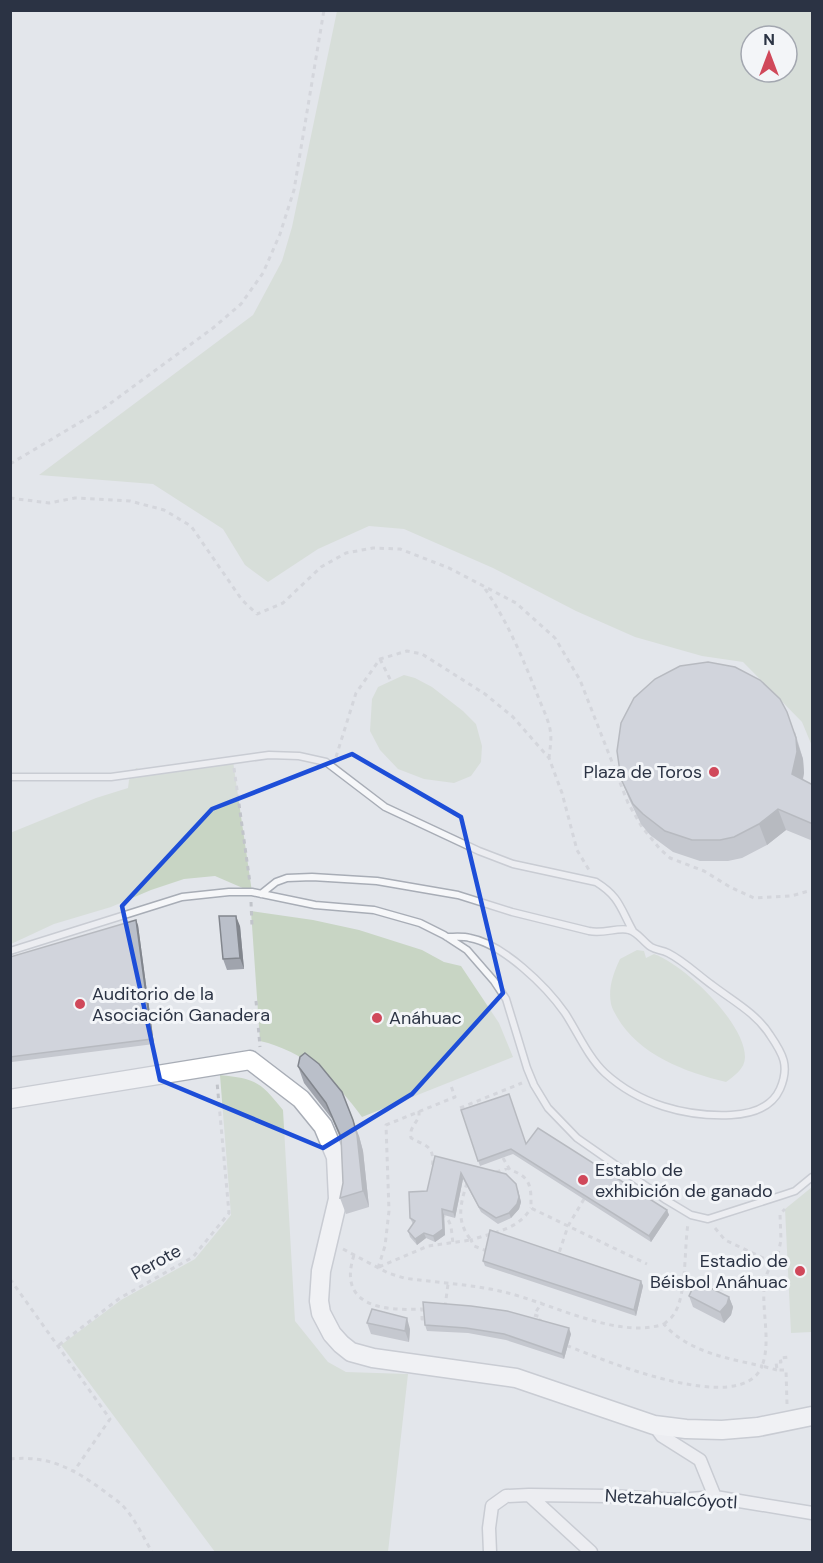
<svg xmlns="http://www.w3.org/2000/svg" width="823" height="1563" viewBox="0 0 823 1563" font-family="'DM Sans',sans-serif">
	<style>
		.green { fill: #c8d5c4; fill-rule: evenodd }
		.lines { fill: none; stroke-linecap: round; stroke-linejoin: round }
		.lane-casing { stroke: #a8adb6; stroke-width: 9 }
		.street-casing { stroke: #a8adb6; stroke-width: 15 }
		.secondary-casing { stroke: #a8adb6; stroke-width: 21 }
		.path { stroke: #c1c4ca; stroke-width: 3; stroke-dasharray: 4.5 4.5; stroke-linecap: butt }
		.lane { stroke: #f6f7f9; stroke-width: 6 }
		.street { stroke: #f6f7f9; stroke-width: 12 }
		.secondary { stroke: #fff; stroke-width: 18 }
		.wall { fill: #a0a4ad }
		.shaded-wall { fill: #82868d }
		.building { fill: #babfc9; stroke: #82868d; stroke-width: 1.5 }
		.marked { fill: none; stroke: #1d4ed8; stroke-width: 4.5; stroke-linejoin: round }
		.poi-dot { fill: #d0485a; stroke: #f3f5f8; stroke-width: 2 }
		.labels { text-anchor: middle; stroke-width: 6; stroke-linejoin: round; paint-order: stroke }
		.poi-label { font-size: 18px; fill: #2b3344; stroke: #f3f5f8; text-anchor: start }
		.street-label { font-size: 18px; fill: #2b3344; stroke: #f3f5f8 }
	</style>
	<rect width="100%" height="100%" fill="#e3e6eb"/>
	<path class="green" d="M337,11H812V746L802,722L743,662L702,656L635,637L576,611L493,568L404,529L369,526L318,549L268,582L245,565L223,529L153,484L39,475L253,315L282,261L292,227ZM751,36H787V72H751Z
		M404,675L415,678L432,687L463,711L476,724L482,746L481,762L471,776L454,783L424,779L398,769L380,750L370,731L372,699L378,687Z
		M233,761L252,892L215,876L184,879L151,890L111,907L54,924L11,944L10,833L96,798L128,788L129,780L136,768L150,773Z
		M251,911L313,920L359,930L422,950L444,962L461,966L499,1023L513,1057L362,1117C336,1081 304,1051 260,1041Z
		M637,950L644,951L646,958L654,954C685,965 745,1023 745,1057C745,1069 734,1076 726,1082C685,1072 639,1055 617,1017C615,1013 612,1009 611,1004C608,988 613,974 620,959Z
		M220,1075C257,1079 260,1082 283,1110L295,1321L328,1362L346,1372L408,1374L388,1552H215L61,1345L121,1300L195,1259L231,1215Z
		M812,1187V1332L791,1333L785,1209Z"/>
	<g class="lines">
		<defs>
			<path id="lane" d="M10,777H111L269,755L299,756L326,762L385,807L479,851L513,864L596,882C620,897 620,908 633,931
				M261,894L276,882L287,878L312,877L377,881L458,895L512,912L589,931C604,934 618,927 629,930C638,932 643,942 651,947C656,950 662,950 668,953C684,961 698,975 712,985C733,1001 756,1013 770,1035C783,1054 790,1066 780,1089C771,1109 750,1114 731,1115C685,1117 639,1104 605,1073C588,1057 578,1033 565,1013C546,986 503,944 470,938C463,936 455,937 447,937
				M10,951L182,897L229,892H252L315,905L374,910L420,923L444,935L467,950L494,981L506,999L527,1068L534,1085L548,1108L577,1138L666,1200L691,1215L708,1219L783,1195L795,1191L812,1177"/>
			<path id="street" d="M654,1425L662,1436L700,1460L715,1497
				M529,1495L591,1552
				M490,1552L489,1528L492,1506L506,1496L529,1495L609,1496L678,1500L715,1497L812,1513"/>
			<path id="secondary" d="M10,1099L250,1060L301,1099L323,1126L336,1157L338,1199L321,1271L319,1301L321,1313L332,1334L341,1344L351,1352L373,1358L516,1378L654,1425L686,1429L722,1430L758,1427L812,1416"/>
		</defs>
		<use href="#lane" class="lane-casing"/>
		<use href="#street" class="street-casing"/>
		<use href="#secondary" class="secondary-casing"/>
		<path class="path" d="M10,464L104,408L213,328L241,304L263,273L280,234L294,190L324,10
			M10,498L49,503L75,498L130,501L164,510L191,526L242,600L257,614L283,603L321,567L346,553L373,548L400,549L449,568L516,603L555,638L580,680L628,803L642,827L660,849L670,858L704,871L730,887L754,898L791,896L812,890
			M485,589C508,622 524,661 539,699C543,709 548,719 550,729C552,739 550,748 549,758
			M380,659L391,681
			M336,757L356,693L380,659L407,651L422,654L485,694L513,717L549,758L562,793L577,850L589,870
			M234,768L250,883
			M251,902L252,927
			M256,1001L260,1047
			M460,1108L522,1083
			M419,1111V1116C416,1124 409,1128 411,1138C428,1147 435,1146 432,1169
			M503,1158L510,1170C532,1177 531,1188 531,1208L568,1226L558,1256
			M496,1172L509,1168
			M467,1183C460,1205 456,1221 471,1240
			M584,1199L568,1226L647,1264
			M441,1215C453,1219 451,1232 453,1243
			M715,1228L725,1240L776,1264L781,1240L780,1214L785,1209
			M343,1249L388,1273L404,1278C437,1283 471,1284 504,1292C551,1303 618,1340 664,1324C686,1351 729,1359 762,1366C742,1418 603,1360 568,1346
			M487,1251L474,1246L471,1240C494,1232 518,1230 531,1208
			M354,1255C337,1307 384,1311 422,1309V1319H426
			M379,1267L428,1246L471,1240
			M378,1268L385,1246L389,1211L386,1125L455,1097L450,1083
			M10,1279L110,1419L74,1471
			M445,1307L448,1284
			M539,1323L541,1317L534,1315L542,1302
			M664,1324C667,1321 672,1318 674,1314C687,1295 684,1248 688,1224
			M59,1345L120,1298L193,1257L229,1213L217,1082
			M777,1370L762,1366C774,1335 754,1291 771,1266L787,1264
			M787,1404L786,1370H777L776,1362H781L780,1358L790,1357
			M10,1459C49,1455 74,1469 104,1491C110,1496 117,1500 122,1505C135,1518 143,1537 152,1552"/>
		<use href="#lane" class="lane"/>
		<use href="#street" class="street"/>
		<use href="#secondary" class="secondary"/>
	</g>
	<path class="wall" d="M795,732L803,759L804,773L803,780L813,785V841L786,830L767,845L742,858L728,861H700L673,852L650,835L641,824L629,799L621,779Z
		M138,925L154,1044L12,1062L10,1058V957Z
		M240,926L244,969L227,970L223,959Z
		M298,1066L359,1136L363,1151L369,1207L346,1214L340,1198L343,1183L341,1140L332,1119L304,1083Z
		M461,1110L526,1144L667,1210L669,1215L651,1242L513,1154L480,1166Z
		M435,1156L518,1189L521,1202L519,1209L511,1218L498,1224L481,1212L463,1179L455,1218L444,1215L445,1235L435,1242L426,1238L417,1245L410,1237L408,1231L413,1224L410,1218L427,1191Z
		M483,1261L641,1281L643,1286L636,1316L485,1266Z
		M689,1296L729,1297L733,1307L731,1315L724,1323L693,1307Z
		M367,1323L410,1329L409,1342L371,1334Z
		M425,1325L571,1334L564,1359L506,1340L468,1333L427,1331Z"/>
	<path class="shaded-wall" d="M787,712L803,759L804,773L799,795L792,774Z
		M778,809L786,830L767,845L759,824Z
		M236,916L240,926L244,969L240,958Z
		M136,920L138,925L154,1044L152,1039Z
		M353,1120L359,1136L363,1151L369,1207L363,1191Z
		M461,1173L463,1179L455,1218L453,1212Z
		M516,1184L521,1202L519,1209L511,1218L509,1213Z
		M442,1209L444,1215L445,1235L435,1242L433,1236Z
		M667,1210L669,1215L651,1242L649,1236Z
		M424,1233L426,1238L417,1245L415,1239Z
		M641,1281L643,1286L636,1316L634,1310Z
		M729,1297L733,1307L731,1315L724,1323L720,1312Z
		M407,1318L410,1329L409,1342L405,1331Z
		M569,1328L571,1334L564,1359L562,1354Z"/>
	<path class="building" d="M708,662L735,667L760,680L780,699L787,712L796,738L797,752L792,774L813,785V824L778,809L759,824L734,837L720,840H692L665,831L643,814L633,804L621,779L617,751L621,723L634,698L655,679L680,666Z
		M219,916H236L240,958L223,959Z
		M136,920L152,1039L10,1057V957Z
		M305,1053L319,1064L342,1092L353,1120L357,1135L363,1191L340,1198L343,1183L341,1137L326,1103L298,1066L300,1057Z
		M509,1094L526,1144L538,1128L667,1210L649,1236L511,1149L478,1161L461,1110Z
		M435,1156L506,1174L516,1184L519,1197L517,1204L509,1213L496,1218L479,1207L461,1173L453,1212L442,1209L443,1229L433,1236L424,1233L415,1239L408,1231L415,1221L410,1218L409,1192L427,1191Z
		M490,1230L641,1281L634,1310L483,1261Z
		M696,1281L729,1297L727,1304L720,1312L689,1296Z
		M423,1302L471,1306L507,1311L569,1328L562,1354L504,1334L466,1328L425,1325Z
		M372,1309L407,1318L405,1331L367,1323Z"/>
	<path d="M0 0H823V1563H0ZM352,754L461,817L503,993L412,1094L323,1148L160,1080L122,906L212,809Z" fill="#e3e6eb" fill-opacity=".55" fill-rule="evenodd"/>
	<path class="marked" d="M352,754L461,817L503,993L412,1094L323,1148L160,1080L122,906L212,809Z"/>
	<g class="poi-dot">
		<circle cx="714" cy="772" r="6"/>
		<circle cx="80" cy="1004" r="6"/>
		<circle cx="377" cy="1018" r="6"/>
		<circle cx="583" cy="1180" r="6"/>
		<circle cx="800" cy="1271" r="6"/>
	</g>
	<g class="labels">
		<g class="poi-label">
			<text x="702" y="778" text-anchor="end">Plaza de Toros</text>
			<text x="92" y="1000">Auditorio de la<tspan x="92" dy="21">Asociación Ganadera</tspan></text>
			<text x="389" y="1024">Anáhuac</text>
			<text x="595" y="1176">Establo de<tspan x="595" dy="21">exhibición de ganado</tspan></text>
			<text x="788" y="1267" text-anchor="end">Estadio de<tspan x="788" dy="21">Béisbol Anáhuac</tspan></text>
		</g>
		<g class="street-label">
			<text transform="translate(156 1262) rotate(-29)" y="6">Perote</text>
			<text transform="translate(671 1499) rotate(3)" y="6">Netzahualcóyotl</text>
		</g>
	</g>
	<rect width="823" height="1563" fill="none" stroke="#2b3344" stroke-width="24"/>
	<g transform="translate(769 54)"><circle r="28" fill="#f3f5f8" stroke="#a3a7b0" stroke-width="1.5"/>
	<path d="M0-4.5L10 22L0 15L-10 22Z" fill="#d0485a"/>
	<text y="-9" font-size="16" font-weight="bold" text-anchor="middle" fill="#2b3344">N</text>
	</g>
</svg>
